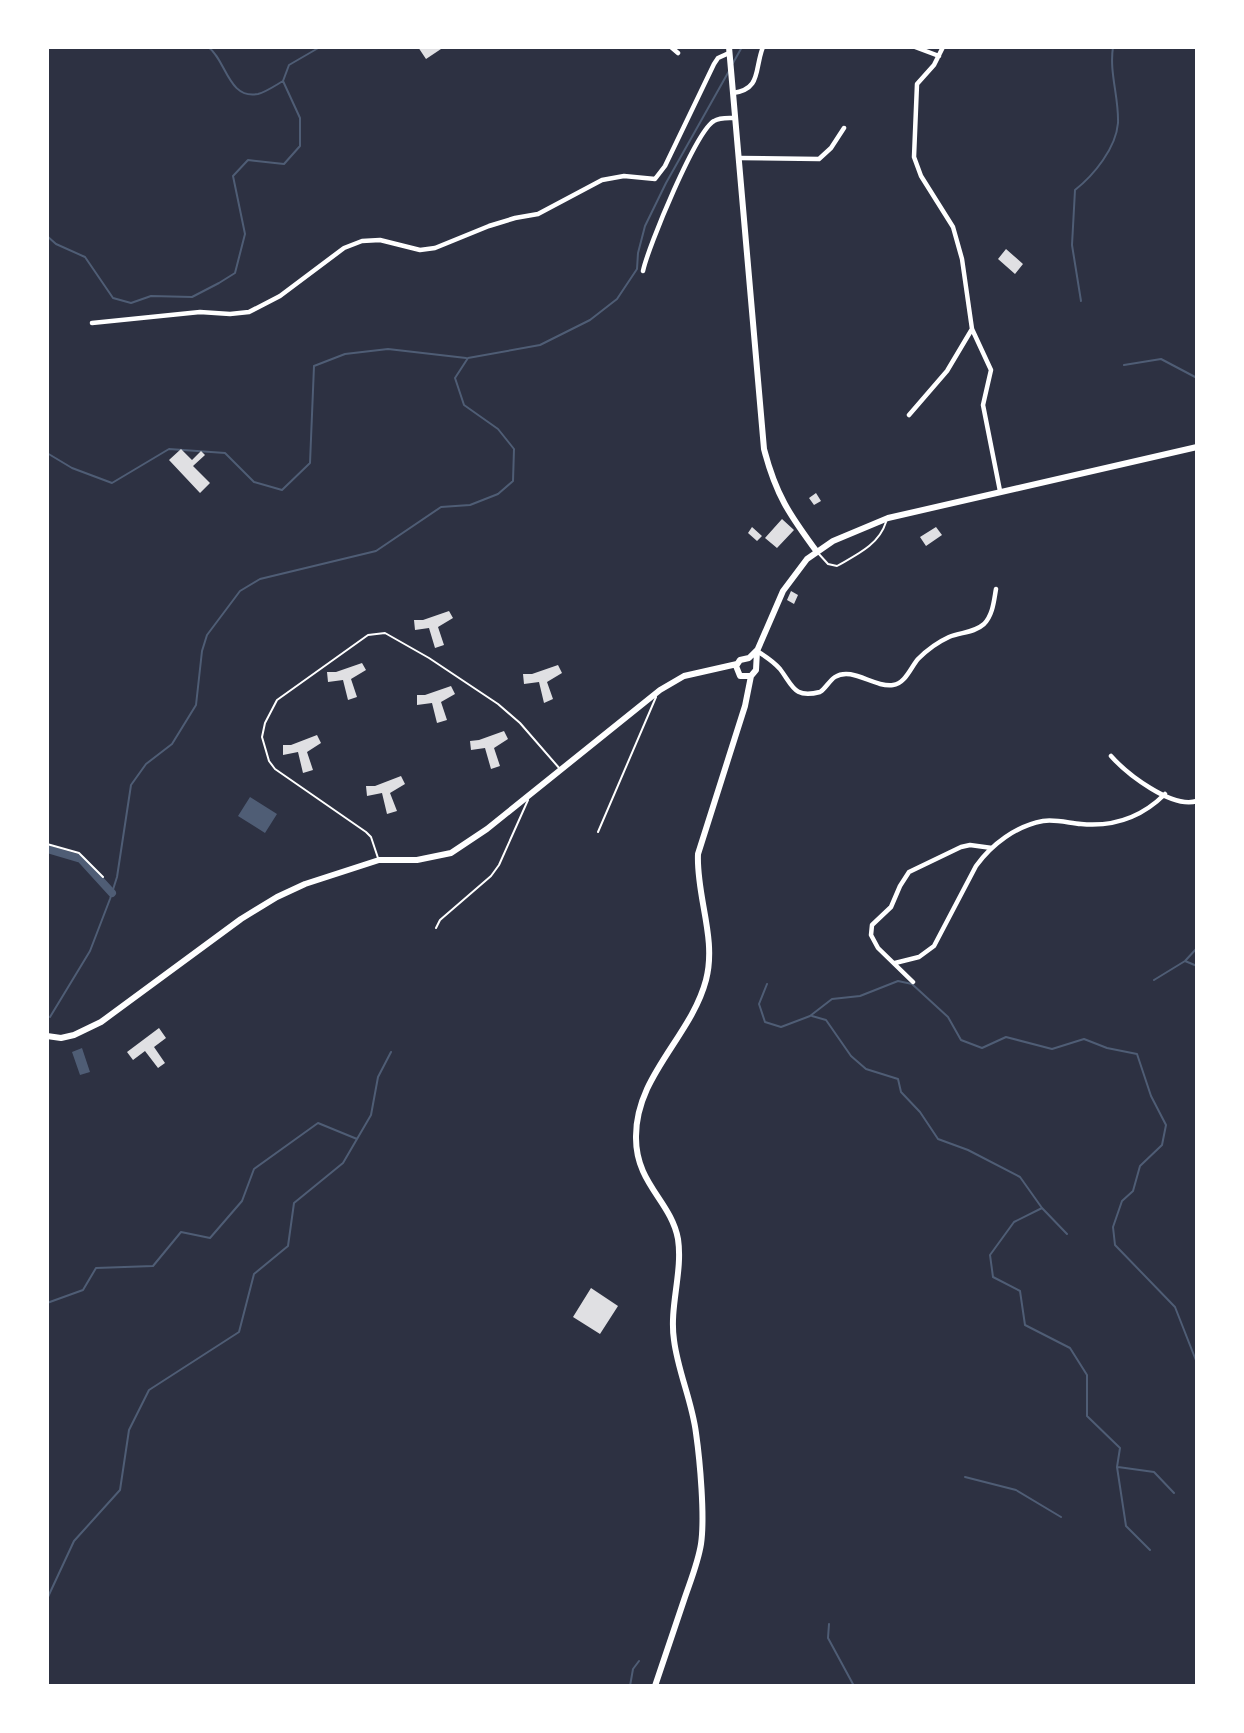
<svg xmlns="http://www.w3.org/2000/svg" width="1244" height="1733" viewBox="0 0 1244 1733" font-family="Merriweather,serif">
	<style>
		.water { fill: #4f5d75 }
		.lines { fill: none; stroke-linecap: round; stroke-linejoin: round }
		.stream { stroke: #4f5d75; stroke-width: 2 }
		.canal { stroke: #4f5d75; stroke-width: 8 }
		.building { fill: #e0e0e3 }
		.service { stroke: #fff; stroke-width: 2 }
		.minor { stroke: #fff; stroke-width: 4.5 }
		.secondary { stroke: #fff; stroke-width: 6 }
	</style>
	<rect width="100%" height="100%" fill="#2d3142"/>
	<path class="water" d="M250,797L277,814L265,833L238,816Z
		M82,1048L90,1072L80,1075L72,1052Z"/>
	<g class="lines">
		<path class="stream" d="M208,47C226,59 228,100 258,94C266,92 276,85 283,81L289,65L320,47
			M733,63L742,47
			M47,236L56,244L85,257L113,298L131,303L151,296L192,297L219,283L235,273L245,234L233,176L248,160L284,164L300,146V118L283,81
			M1081,301L1072,245L1075,190C1094,175 1116,148 1118,123C1119,97 1109,73 1113,47
			M1124,365L1161,359L1197,378
			M47,453L72,468L112,483L169,449L225,453L254,482L282,490L310,463L314,366L345,354L388,349L466,358
			M1185,961L1197,966
			M1154,980L1185,961L1197,948
			M767,984L759,1004L765,1022L781,1027L810,1016L832,999L860,996L898,981L912,984L948,1017L961,1040L982,1048L1006,1037L1052,1049L1084,1039L1107,1048L1137,1054L1151,1096L1166,1125L1162,1145L1140,1166L1133,1191L1122,1201L1113,1227L1115,1245L1175,1307L1197,1363
			M812,1016L826,1020L851,1056L866,1069L898,1079L901,1092L920,1112L938,1139L968,1150L1020,1177L1042,1208L1067,1234
			M50,1017L90,951L110,899L117,877L131,785L146,764L172,744L196,705L202,651L207,635L240,591L260,579L376,551L441,507L470,505L498,494L513,481L514,449L498,429L464,405L455,378L468,358L540,345L590,320L617,299L637,269L638,253L645,226L666,183L729,71
			M1042,1208L1014,1222L990,1255L993,1277L1020,1291L1025,1325L1070,1348L1087,1375V1416L1120,1448L1117,1467L1126,1526L1150,1550
			M47,1303L83,1290L96,1268L153,1266L181,1232L210,1238L242,1201L254,1169L318,1123L357,1139
			M1118,1467L1154,1472L1174,1493
			M965,1477L1016,1490L1061,1517
			M47,1599L74,1541L120,1490L129,1430L149,1390L239,1332L254,1274L288,1246L294,1203L343,1163L371,1115L378,1077L391,1052
			M829,1624L828,1638L854,1686
			M630,1686L633,1669L639,1661"/>
		<path class="canal" d="M47,849L81,859L112,893"/>
	</g>
	<path class="building" d="M418,47H444L426,59Z
		M1006,249L1023,264L1015,274L998,259Z
		M181,449L192,460L201,451L205,455L193,466L210,483L200,493L169,460Z
		M816,493L821,501L814,505L809,498Z
		M782,519L794,530L777,548L765,538Z
		M752,527L762,536L757,541L748,533Z
		M936,527L942,535L926,546L920,537Z
		M791,591L798,595L794,604L787,600Z
		M449,611L453,618L438,627L444,645L435,648L429,628L415,630L414,620H423Z
		M362,663L366,670L351,679L357,697L348,700L343,680L328,682L327,672H336Z
		M558,665L562,673L547,682L553,699L544,703L539,682L524,684L523,674H532Z
		M451,686L455,694L441,702L447,720L437,723L432,703L417,705V695H425Z
		M504,731L508,739L494,748L500,766L491,769L485,748L471,750L470,741L479,740Z
		M317,735L321,743L307,752L313,770L303,773L298,752L283,755V745H291Z
		M401,776L405,784L390,793L397,811L387,814L382,793L367,796L366,786H375Z
		M159,1028L166,1038L154,1047L165,1063L158,1068L145,1051L133,1060L127,1052Z
		M591,1288L618,1306L600,1334L573,1317Z"/>
	<g class="lines">
		<path class="service" d="M818,553L828,564L837,566C856,555 879,545 886,522
			M598,832L656,697
			M47,844L79,853L103,877
			M378,858L371,837L366,832L275,769L269,761L262,737L265,723L277,700L368,635L385,633L429,658L498,704L520,723L560,769
			M436,928L440,920L491,876L499,865L528,800"/>
		<path class="minor" d="M671,47L678,53
			M915,47L939,56
			M943,47L934,65L917,84L914,157L921,176L953,227L962,259L972,329L991,370L983,405L1000,491
			M733,93C762,89 754,69 763,47
			M739,158L819,159L831,148L844,128
			M643,271C648,247 696,131 714,121C720,117 729,118 735,118
			M92,323L200,312L230,314L249,312L280,296L344,248L362,241L380,240L420,250L435,248L489,226L515,218L538,214L602,180L624,176L655,179L665,166L714,64L718,58L729,53
			M909,415L947,371L972,329
			M757,651C765,656 774,662 780,669C793,686 794,699 820,692C826,688 829,681 835,677C852,666 874,688 893,685C905,684 911,667 918,659C927,650 938,642 949,637C961,632 974,633 984,624C993,615 994,600 996,589
			M1111,756C1127,774 1172,809 1197,801
			M895,963L919,957L934,946L976,866C992,844 1016,826 1043,821C1055,819 1069,823 1081,824C1113,827 1142,817 1165,794
			M913,982L878,948L871,935L872,925L891,907L900,886L909,872L961,847L970,845L992,848"/>
		<path class="secondary" d="M729,47L764,449C776,495 789,514 817,552
			M751,676H740L736,666L740,660L749,658L756,651
			M47,1036L61,1038L74,1035L101,1022L241,919L277,897L305,884L379,860H417L451,853L487,829L660,690L684,676L737,664
			M655,1686C665,1657 674,1629 684,1600C690,1582 698,1563 701,1544C705,1517 700,1461 696,1433C692,1401 678,1372 674,1340C669,1307 683,1272 678,1239C671,1201 636,1184 636,1138C635,1076 691,1037 706,980C717,938 696,896 698,854L745,706L751,676L756,670L757,651L783,591L807,559L833,541L888,518L1197,447"/>
	</g>
	<rect width="1244" height="1733" fill="none" stroke="#ffffff" stroke-width="98"/>
</svg>
